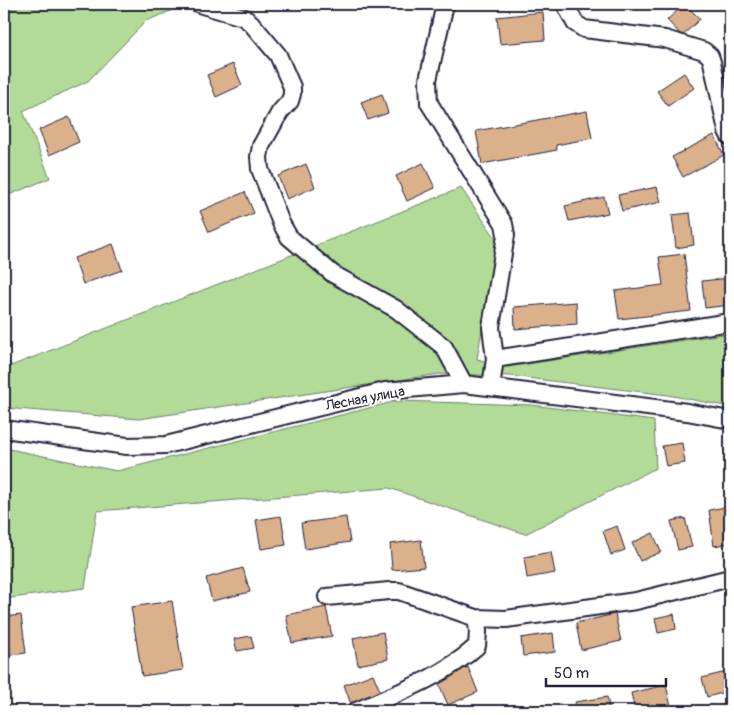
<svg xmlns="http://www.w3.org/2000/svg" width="734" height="715" viewBox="0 0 734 715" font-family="Pangolin,sans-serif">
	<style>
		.green { fill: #b3db98; stroke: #6a7e6a }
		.building { fill: #dbb18c; stroke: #22223b }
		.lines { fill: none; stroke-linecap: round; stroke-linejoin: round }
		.minor-casing { stroke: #22223b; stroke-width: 20 }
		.minor { stroke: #fff; stroke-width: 16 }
		.labels { text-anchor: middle; stroke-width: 4.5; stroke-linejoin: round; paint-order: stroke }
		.street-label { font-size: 14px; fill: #22223b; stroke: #fff }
	</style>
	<rect width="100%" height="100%" fill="#fff"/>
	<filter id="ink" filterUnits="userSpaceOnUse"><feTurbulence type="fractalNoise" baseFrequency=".02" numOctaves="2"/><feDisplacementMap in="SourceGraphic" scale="10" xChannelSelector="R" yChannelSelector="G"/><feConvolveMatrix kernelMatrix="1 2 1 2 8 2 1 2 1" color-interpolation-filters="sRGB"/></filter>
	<g filter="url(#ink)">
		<path class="green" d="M4,4H188L146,21L88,81L23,111L50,178L4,197Z
			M461,188L497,240L477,359L508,367L730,333V407L668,395L510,376L439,374L139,419L4,408V352L11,366Z
			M397,401L532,405L654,421L656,468L525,534L389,488L97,511L85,588L4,599V448L117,471Z"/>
		<path class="building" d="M685,4L700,19L682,36L667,20Z
			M543,12L545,40L500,44L497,17Z
			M233,64L242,85L216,97L207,75Z
			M684,73L694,88L668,106L657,91Z
			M382,94L388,113L368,120L361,102Z
			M587,111L592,138L556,145L557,150L482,164L476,131Z
			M69,117L79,142L49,155L39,130Z
			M714,135L724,155L683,177L672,157Z
			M423,163L435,188L407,201L396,176Z
			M306,164L315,187L287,199L278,176Z
			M657,187L661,202L622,211L618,195Z
			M245,192L254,213L209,232L200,211Z
			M604,197L608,213L569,221L565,206Z
			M690,213L694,245L676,248L672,215Z
			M113,244L122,270L83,284L74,258Z
			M684,254L691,311L619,319L615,291L663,285L659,257Z
			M730,278V305L705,308L702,281Z
			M576,302L577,324L515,329L514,307Z
			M682,443L685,463L666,466L662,446Z
			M725,507L730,543L714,546L709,510Z
			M281,516L286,545L261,549L256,520Z
			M346,517L350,542L305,549L301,523Z
			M685,518L692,547L678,550L671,521Z
			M617,526L625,550L611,555L603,531Z
			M653,533L661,552L640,561L632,543Z
			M421,540L424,567L392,570L390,544Z
			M551,552L555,573L527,578L524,557Z
			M243,568L250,592L212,601L206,578Z
			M172,601L183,670L142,676L131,607Z
			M326,607L332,636L292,643L286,615Z
			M615,614L621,641L581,650L576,623Z
			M674,614L676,629L658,633L655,618Z
			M21,615L26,653L4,656V617Z
			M383,632L388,659L358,665L353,638Z
			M553,633L555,652L523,656L521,638Z
			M251,636L254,648L237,651L234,639Z
			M468,667L478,692L448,705L437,680Z
			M730,671V691L707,697L702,678Z
			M373,674L381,693L351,704L344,685Z
			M666,685L671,707L652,711H635L631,693Z
			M607,697L610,711H577L575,702Z"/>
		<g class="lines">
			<defs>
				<path id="minor" d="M199,4L243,17L251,23L278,55L292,87V94L290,101L280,112L261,146L259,157L260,169L281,223L289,237L333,274L396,309L444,347L464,384
					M445,4L428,80L429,103L504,224L506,235L491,327L495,359L491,387
					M565,4L575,23L584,29L665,39L704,51L710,56L712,62L727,131L730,137
					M495,359L730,322
					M4,429L127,446L166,445L385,391L464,384L687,412L730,420
					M327,597L389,591H399L476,618L506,619L636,601L730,578
					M356,711C398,693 443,677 477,646L478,631L476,618"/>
			</defs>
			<use href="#minor" class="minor-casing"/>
			<use href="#minor" class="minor"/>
		</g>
	</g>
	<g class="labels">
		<g class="street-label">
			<text transform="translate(365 398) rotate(-11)" y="5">Лесная улица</text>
		</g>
	</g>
	<rect width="734" height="715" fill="none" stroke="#fff" stroke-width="20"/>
	<rect x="10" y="10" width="714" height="695" fill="none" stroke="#22223b" stroke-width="2" filter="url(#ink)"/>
	<path d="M546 678v8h120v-8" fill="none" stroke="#22223b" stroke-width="2.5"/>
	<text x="554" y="678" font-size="15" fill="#22223b" stroke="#ffffff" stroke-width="4" paint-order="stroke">50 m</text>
</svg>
